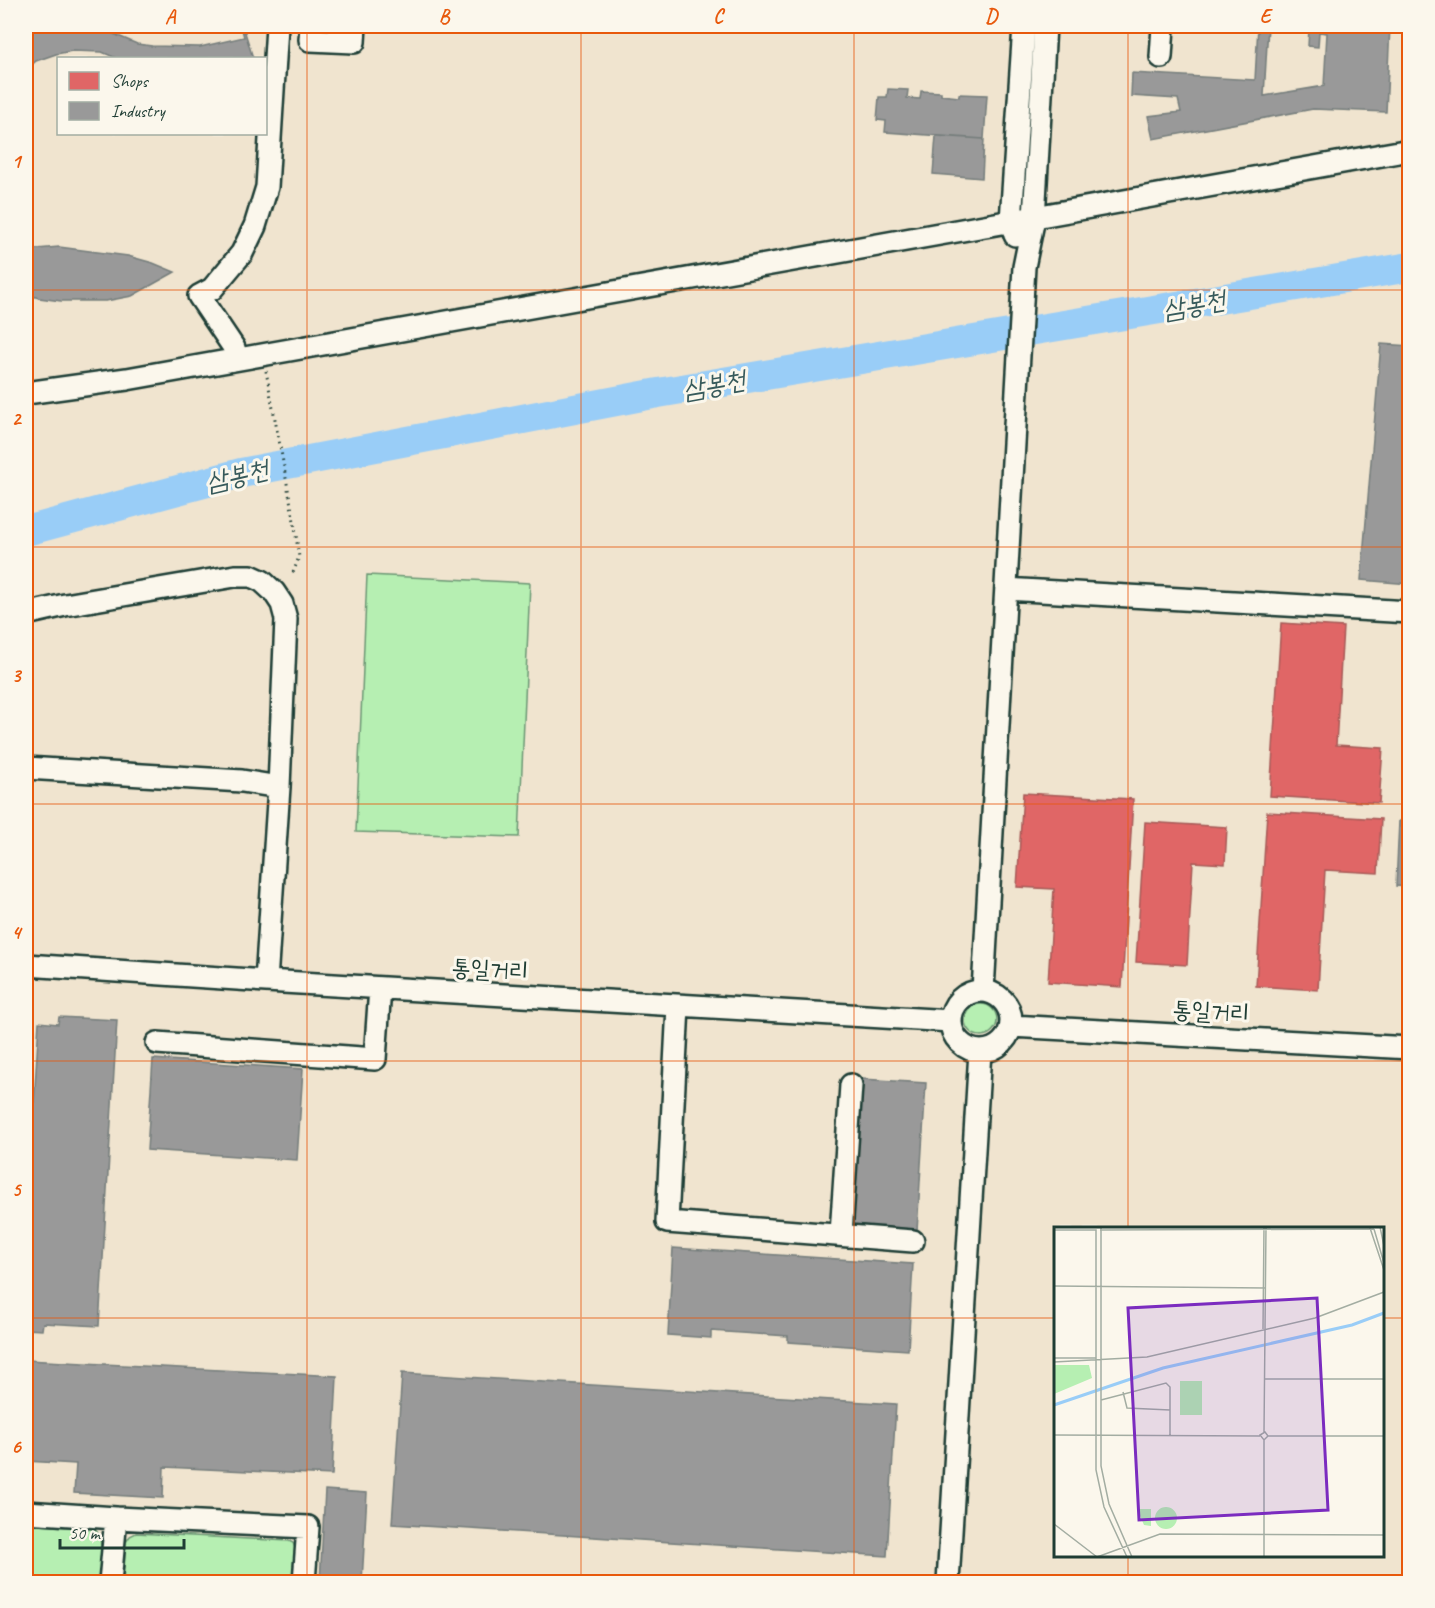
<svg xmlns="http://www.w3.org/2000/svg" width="1435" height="1608" viewBox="0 0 1435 1608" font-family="Caveat,'Poor Story',sans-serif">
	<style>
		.built { fill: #f0e4cf; fill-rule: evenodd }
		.green { fill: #b6efb2; stroke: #6a9673; stroke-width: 1.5 }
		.shops { fill: #e06666; stroke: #a65a57; stroke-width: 1.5 }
		.industry { fill: #999; stroke: #747d7b; stroke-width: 1.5; fill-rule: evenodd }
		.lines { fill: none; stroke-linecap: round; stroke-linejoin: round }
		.river { stroke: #99cdf7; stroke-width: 30 }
		.minor-casing { stroke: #1f3d34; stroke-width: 26 }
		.path { stroke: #1f3d34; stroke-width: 3; stroke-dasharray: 1.5 4.5; stroke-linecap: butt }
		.minor { stroke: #fbf7ec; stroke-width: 21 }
		.grid { fill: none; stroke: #e8590c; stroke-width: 1.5; stroke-opacity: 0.55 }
		.labels { text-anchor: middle; stroke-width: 6; stroke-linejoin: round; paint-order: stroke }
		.street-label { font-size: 24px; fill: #1f3d34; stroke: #fbf7ec }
		.water-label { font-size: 26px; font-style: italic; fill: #375a5b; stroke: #fbf7ec }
		.inset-river { fill: none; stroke: #99cdf7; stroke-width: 3 }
		.inset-road { fill: none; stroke: #a3ada2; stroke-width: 1.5 }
		.view { fill: #7b2cbf; fill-opacity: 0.15; stroke: #7b2cbf; stroke-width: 3 }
		.inset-edge { fill: none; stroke: #1f3d34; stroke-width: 3 }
		.neatline { fill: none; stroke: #e8590c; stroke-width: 2 }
		.grid-label { font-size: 20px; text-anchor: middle; font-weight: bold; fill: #e8590c }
	</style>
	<rect width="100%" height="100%" fill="#fbf7ec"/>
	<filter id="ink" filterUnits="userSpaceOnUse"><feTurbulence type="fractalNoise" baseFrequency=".0167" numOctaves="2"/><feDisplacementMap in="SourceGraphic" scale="12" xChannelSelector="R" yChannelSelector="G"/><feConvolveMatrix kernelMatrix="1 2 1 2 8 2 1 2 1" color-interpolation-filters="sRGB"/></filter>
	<g filter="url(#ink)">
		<path class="built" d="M26,26H1409V1582H26ZM58,58H266V134H58ZM1056,1228H1382V1556H1056Z"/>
		<path class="green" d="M367,575L530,583L519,837L356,832Z
			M965 1020a16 16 0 1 1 32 0a16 16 0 1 1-32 0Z
			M26,1524L95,1529C106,1540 99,1567 98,1582H26Z
			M136,1533L289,1541L293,1543L295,1548L294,1582H123L126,1542L130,1536Z"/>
		<path class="shops" d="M1281,623L1343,627L1336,745L1383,748L1379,803L1270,796Z
			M1023,793L1133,799L1122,987L1048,982L1054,889L1017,887Z
			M1267,812L1381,819L1378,873L1325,870L1318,990L1256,986Z
			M1145,822L1227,827L1225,864L1193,862L1187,965L1136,962Z"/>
		<path class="industry" d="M26,26H243L253,58H116L102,52L72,51L56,54L36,61L26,70Z
			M98,26H241L244,37L200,47L152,46L137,44L97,27Z
			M1258,26H1390L1386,112L1313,109L1153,139L1148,116L1181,112L1178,99L1131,96L1132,73L1255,80ZM1268,26L1309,28L1308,46L1318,47L1319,32L1327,33L1324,86L1264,96Z
			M888,89L908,90L907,98L920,99L921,91L941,92V95L959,97V94L987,95L984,139L885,132L886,121L877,120L879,97H887Z
			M936,136L984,139L982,178L933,174Z
			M59,247L128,256L153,263L175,272L132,296L106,301H61L39,298L26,294V250Z
			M1381,344L1410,346V584L1361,580Z
			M1399,821H1410V887L1396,886Z
			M59,1017L117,1020L99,1326L43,1323L42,1330L26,1329V1253L28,1210H26V1135L32,1136L39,1022L58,1024Z
			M153,1059L303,1069L297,1160L147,1150Z
			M862,1079L926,1083L917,1231L853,1227Z
			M673,1248L913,1264L908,1350L788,1342V1336L711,1331V1338L668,1335Z
			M26,1360L337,1376L332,1475L164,1467L163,1498L74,1493L76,1464L26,1461Z
			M402,1373L896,1404L887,1556L392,1524Z
			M325,1490L367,1493L362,1582H320Z"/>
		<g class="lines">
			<path class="river" d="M26,531L241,473L658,393L1410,267"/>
			<defs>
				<path id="minor" d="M311,26L310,40L354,42L355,26
					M1161,57L1163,26
					M1015,235L1011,221L1024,26
					M236,359L234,348L199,296L212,289L242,253L255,226L267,187L277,26
					M26,393L127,379L1410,150
					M1006,589L1410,612
					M26,614L65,605L235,576H251L262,581L274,592L282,604L286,619L279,787L266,981
					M26,768L242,781L279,787
					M26,965L266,981L951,1021
					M951 1021a30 30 0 1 1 60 0a30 30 0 1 1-60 0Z
					M983,991L1024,267L1034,218L1045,26
					M678,1006L667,1222L913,1241
					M1011,1026L1410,1048
					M157,1043L375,1059L380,988
					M841,1234L851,1085
					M26,1512L116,1518L308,1527L304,1582
					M110,1582L116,1518
					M948,1582L980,1051"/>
			</defs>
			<use href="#minor" class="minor-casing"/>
			<path class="path" d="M266,371L294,521L299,557L293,573"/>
			<use href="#minor" class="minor"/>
		</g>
	</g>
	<path class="grid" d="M307,26V1582M581,26V1582M854,26V1582M1128,26V1228M26,290H1410M26,547H1410M26,804H1410M26,1061H1410M26,1318H1056M1382,1318H1410M1128,1556V1582"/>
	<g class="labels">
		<g class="street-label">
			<text transform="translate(490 969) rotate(3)" y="8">통일거리</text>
			<text transform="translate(1211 1011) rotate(3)" y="8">통일거리</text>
		</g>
		<g class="water-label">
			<text transform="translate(1194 304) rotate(-10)" y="9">삼봉천</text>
			<text transform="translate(714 384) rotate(-10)" y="9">삼봉천</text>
			<text transform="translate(237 475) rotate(-13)" y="9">삼봉천</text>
		</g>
	</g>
	<g transform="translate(1054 1227)">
		<rect width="330" height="330" fill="#fbf7ec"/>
		<path d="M0,138H35L38,151L0,167ZM126,154H148V188H126ZM101 291a11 11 0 1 1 22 0a11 11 0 1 1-22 0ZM83,282H97V299L90,298Z" fill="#b6efb2"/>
		<path class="inset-river" d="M0,178L109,141L298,98L330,86"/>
		<path class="inset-road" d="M47,0V239L55,277L78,330M326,0L330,19M316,1L330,43M320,2L330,36M0,3H42V243L50,280L73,330M46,3L320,2M0,59L212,61M209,102L210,0M0,131H42M0,135L93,130L261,91L330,65M211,152H330M69,165L73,181L116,183M47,173L112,156L116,160V208M210,205L212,0M0,208L206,209M214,209L211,205L206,208L210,213L214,209H330M0,297L43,330M43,330L106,307L330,308M210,330V213"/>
		<path class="view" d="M263,71L274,283L85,293L74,81Z"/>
		<rect width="330" height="330" class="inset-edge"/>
	</g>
	<rect width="1435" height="1608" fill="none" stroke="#fbf7ec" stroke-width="66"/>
	<rect x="57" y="57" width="210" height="78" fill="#fbf7ec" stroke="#a3ada2" stroke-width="1.5"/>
	<rect x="69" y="72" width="30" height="18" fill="#e06666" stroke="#a3ada2" stroke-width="1.5"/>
	<text x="111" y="87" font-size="18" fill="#1f3d34">Shops</text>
	<rect x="69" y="102" width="30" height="18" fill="#999999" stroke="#a3ada2" stroke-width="1.5"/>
	<text x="111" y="117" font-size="18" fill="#1f3d34">Industry</text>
	<path d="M60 1539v9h124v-9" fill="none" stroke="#1f3d34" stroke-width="3"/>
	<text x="69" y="1539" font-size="18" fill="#1f3d34" stroke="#fbf7ec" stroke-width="4.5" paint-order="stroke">50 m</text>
	<rect x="33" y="33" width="1369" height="1542" class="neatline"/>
	<g class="grid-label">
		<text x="170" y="23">A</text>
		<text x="444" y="23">B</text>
		<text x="718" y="23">C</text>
		<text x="991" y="23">D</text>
		<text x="1265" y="23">E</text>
		<text x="16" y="168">1</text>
		<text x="16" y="425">2</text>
		<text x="16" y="682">3</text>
		<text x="16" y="939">4</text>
		<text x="16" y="1196">5</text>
		<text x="16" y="1453">6</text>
	</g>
</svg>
